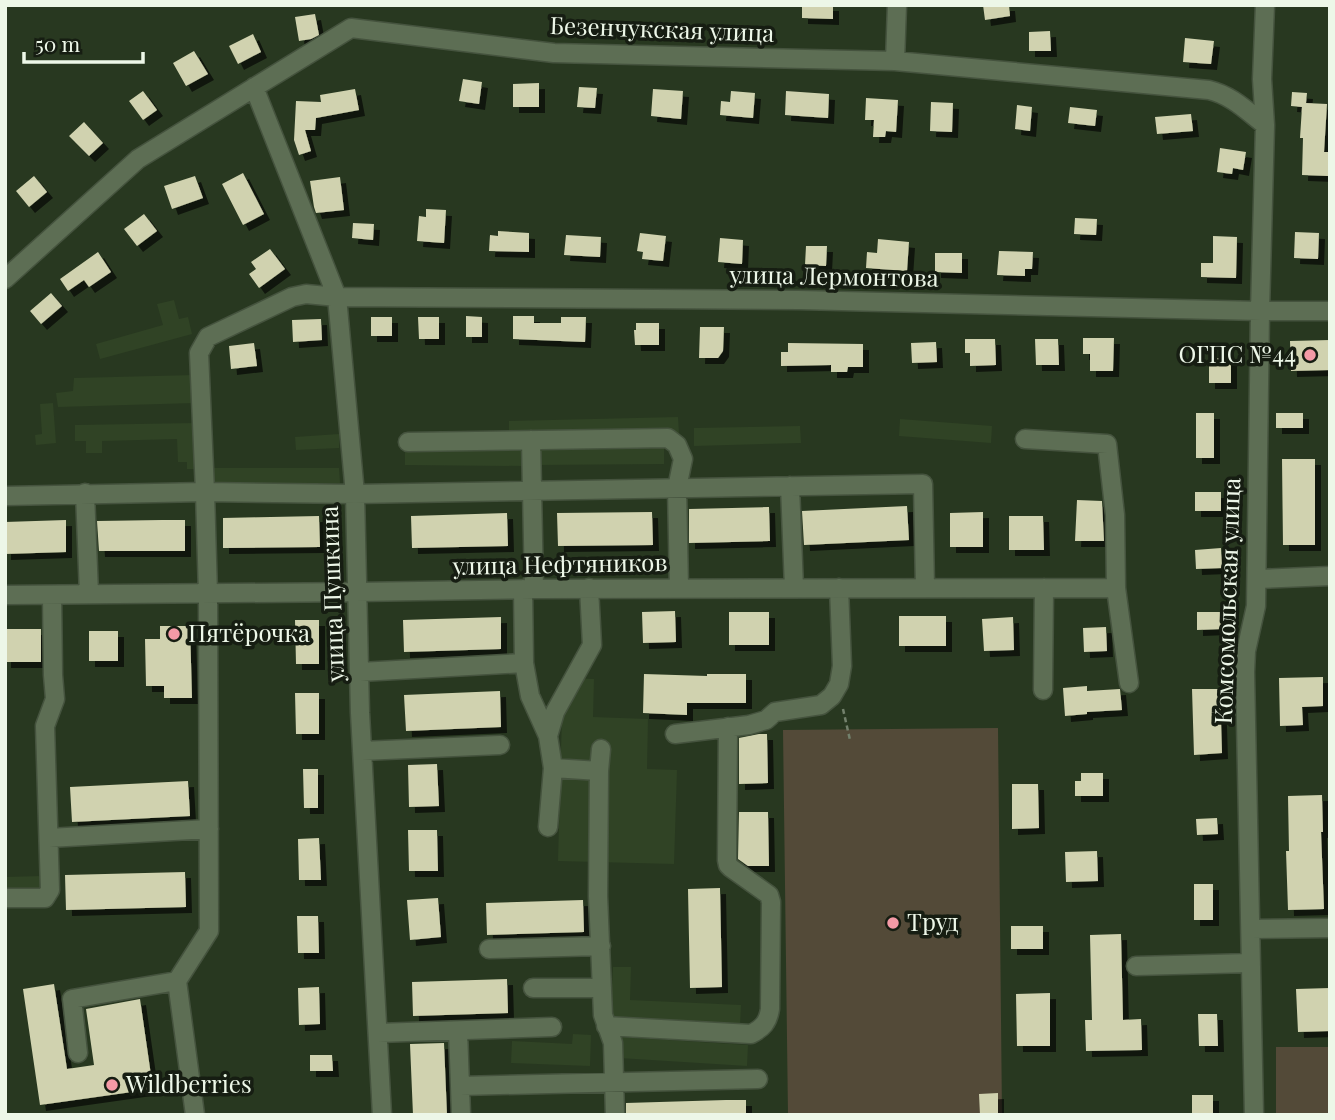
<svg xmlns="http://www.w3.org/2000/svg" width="1335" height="1120" viewBox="0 0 1335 1120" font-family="'Playfair Display',serif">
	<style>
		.built { fill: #304325 }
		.green { fill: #534a38 }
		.building { fill: #d0d2af; filter: url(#shadow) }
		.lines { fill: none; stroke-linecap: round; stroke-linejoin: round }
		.minor-casing { stroke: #45533e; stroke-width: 21 }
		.path { stroke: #73816c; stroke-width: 2.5; stroke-dasharray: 5 3.5; stroke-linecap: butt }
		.minor { stroke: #5d6e54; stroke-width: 18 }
		.poi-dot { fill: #f49aa6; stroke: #161d12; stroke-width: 2.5 }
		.labels { text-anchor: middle; stroke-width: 7; stroke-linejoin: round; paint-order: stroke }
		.street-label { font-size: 24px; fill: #edf7e8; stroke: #161d12 }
		.poi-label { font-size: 24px; fill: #edf7e8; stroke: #161d12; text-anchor: start }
	</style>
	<defs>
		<filter id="shadow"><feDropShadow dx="6" dy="6" stdDeviation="0" flood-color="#0009"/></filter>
	</defs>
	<rect width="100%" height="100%" fill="#283820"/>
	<path class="built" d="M174,300L179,319L188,317L192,334L100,359L96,344L163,325L157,304Z
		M195,375V403L58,407L56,393L73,391L74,378Z
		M53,403L56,443L36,445L35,435L42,434L40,404Z
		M678,417L679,433L509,437V421Z
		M900,419L992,426L991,443L899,436Z
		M196,423L197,469H187V462H178L177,439L102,441V453H86V441H75V425Z
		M800,426L801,443L694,446V428Z
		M339,434V448L296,450L295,437Z
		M405,447L525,448V466L405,465Z
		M535,447H664V464L535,465Z
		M214,468H339L340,483H213Z
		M563,678L594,679L593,717L648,719L647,769L677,770L674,864L558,861Z
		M42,876V892H5V877Z
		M613,967H631L630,1000L741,1005L740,1026L610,1019Z
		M573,1034L591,1035L590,1066L511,1063L512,1041L572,1044Z
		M620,1037L748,1045L747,1066L619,1058Z"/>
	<path class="green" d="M998,728L1002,1115H788L783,730Z
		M1276,1047H1330V1115H1276Z"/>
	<path class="building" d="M802,5H833V19L802,18Z
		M983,5H1009L1010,16L985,20Z
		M315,14L319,35L311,39L299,41L295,17Z
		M1050,31L1051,51H1029V32Z
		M253,34L261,52L238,64L229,46Z
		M1185,38L1214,41L1211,64L1183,62Z
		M194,51L208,74L186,86L173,63Z
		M463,79L482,82L479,104L459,101Z
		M539,83V107H513V84Z
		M579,87L597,88L595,108L577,107Z
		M355,89L359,110L316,118L315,130H305L311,151L299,155L294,140L296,101L321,102L320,95Z
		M653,89L683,91L681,119L651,116Z
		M143,91L157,110L143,120L129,101Z
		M731,91L755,93L753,118L720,115L721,101L730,102Z
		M786,91L829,94L828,118L785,115Z
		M1292,92L1307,93L1306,103L1327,104L1324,152H1329L1328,176L1302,175L1303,138H1300L1302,107L1291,106Z
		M866,98L898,100L896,132L886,131L885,137H873L874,120H865Z
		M931,102L953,103L952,132L930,131Z
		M1017,105L1032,107L1030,131L1015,129Z
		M1070,107L1097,110L1095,126L1068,123Z
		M1191,114L1193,131L1157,134L1155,117Z
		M84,122L103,143L89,156L69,136Z
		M1220,148L1246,152L1243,170L1233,168L1232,174L1217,172Z
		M243,173L264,214L243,225L222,184Z
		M34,176L47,192L29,207L16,191Z
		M195,176L203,198L172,209L164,186Z
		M340,177L344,210L316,213L314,207L310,181Z
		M426,209L446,210L444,243L417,241L419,216L426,217Z
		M144,214L157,231L137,246L124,229Z
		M1075,218L1097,219L1096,235L1074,234Z
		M353,223L374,224L373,240L352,238Z
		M498,231L529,233V252L489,251L490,235L498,236Z
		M1295,232L1319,233L1318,259L1294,258Z
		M640,233L666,236L663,261L642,259L643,252L637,251Z
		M566,235L601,237L600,257L564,255Z
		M1213,236L1237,237L1236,278L1201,277V263H1213Z
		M720,238L743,240L742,264L718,262Z
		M878,239L909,242L907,271L866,268L867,252L877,253Z
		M806,246H827L826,266L805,265Z
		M270,249L285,269L259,288L249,274L256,269L251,262Z
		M999,251L1033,252L1032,269H1025V276L997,275Z
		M98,252L111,272L89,287L84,280L68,291L60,279Z
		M935,253H962V273L935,272Z
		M51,293L62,306L41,324L30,311Z
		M466,316L482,317V337H466Z
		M513,316H534V323H561V317H586L585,342L513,339Z
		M371,317H392V336H371Z
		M418,317H439V339H419Z
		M321,319L322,340L293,342L292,320Z
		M636,323H659V345H635L634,330H636Z
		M700,327H724L723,351L718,358H699Z
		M1083,338H1114L1113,371H1090V354H1083Z
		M965,339H995L996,365L970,366V353H965Z
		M1035,339H1058L1059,365H1036Z
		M1330,340V370L1291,371L1290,341Z
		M936,342L937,362L912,363L911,343Z
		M254,343L257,366L231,369L229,346Z
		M788,343L863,344V367H848L847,372H831V365L781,366V352H788Z
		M1209,358H1231V383H1209Z
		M1196,413H1214V458H1196Z
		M1276,413H1303V428H1276Z
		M1282,459H1315V545H1283Z
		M1195,492H1221V511H1195Z
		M1077,500L1102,501L1104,541H1075Z
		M907,506L909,540L804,545L802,511Z
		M769,507L770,541L689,543V509Z
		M652,512L653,545L558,546L557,513Z
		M983,512V547H950V513Z
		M507,513L508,546L412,548L411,516Z
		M319,516L320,547L223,548V518Z
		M1009,516H1043L1044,550H1009Z
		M66,520V552L5,554V522Z
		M162,520H185V551H99L97,521Z
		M1221,548L1222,568L1196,569L1195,550Z
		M675,611L676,642L643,643L642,612Z
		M729,612H769V645H729Z
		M1197,612H1222V629L1197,630Z
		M899,616H946V646H899Z
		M501,617V649L404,652L403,620Z
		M1013,617L1014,650L984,651L982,619Z
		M295,620H319V664H296Z
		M160,626H190L192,698H164V686H146L145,639H160Z
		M1106,627L1107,651L1084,652L1083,628Z
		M5,629H41V662H5Z
		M89,631H118V661H89Z
		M644,674L707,676V674H746V703H687V715L643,713Z
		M1323,677V706L1302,707L1303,725L1280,726L1279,678Z
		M1087,686V691L1120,689L1122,710L1087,712V714L1065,716L1063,688Z
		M1192,689H1220L1222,753L1194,755Z
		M500,691L501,727L406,731L404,695Z
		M295,693H319V734H296Z
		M759,734H767L768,783L739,784V738Z
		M437,764L439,806L409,807L408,765Z
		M303,769H318V808H304Z
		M1081,773H1103V796H1075V781H1081Z
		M188,781L190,816L72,822L70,787Z
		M1012,784H1038L1039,828L1012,829Z
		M1322,795L1323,832H1321L1324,909L1288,910L1286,851H1289L1288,796Z
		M739,812H768L769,866H748L738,859Z
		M1217,818L1218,834L1197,835L1196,819Z
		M408,830H437L438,871H409Z
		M319,838L321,880H299L298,839Z
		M1097,851L1098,881L1066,882L1065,852Z
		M185,872L186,907L66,910L65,875Z
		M1194,884H1213V920H1194Z
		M720,888L722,987L690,988L688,889Z
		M438,898L441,937L410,940L407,900Z
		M583,900L584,932L487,935L486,903Z
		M297,916H318L319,953H298Z
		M1011,926H1043V949H1011Z
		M1121,934L1123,1020L1141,1019L1142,1050L1086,1051L1085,1020H1092L1090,935Z
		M507,979L508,1013L413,1016L412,982Z
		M54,984L67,1069L94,1065L86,1009L140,999L153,1089L40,1105L23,989Z
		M319,987L320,1024L299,1025L298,988Z
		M1330,988V1031L1298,1032L1296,989Z
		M1050,993V1046H1017L1016,994Z
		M1198,1014H1217L1218,1046H1199Z
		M444,1043L447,1115H413L410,1044Z
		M310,1055H332L333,1071H310Z
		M998,1093V1115H980L979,1094Z
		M1192,1095H1213V1115H1192Z
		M726,1100H746V1115H626V1103Z"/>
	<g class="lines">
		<defs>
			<path id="minor" d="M895,61L897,5
				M254,87L337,297L355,494L360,713L382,1115
				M5,279L138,159L351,28L554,53L895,61L1209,90C1231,95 1247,111 1265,125
				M1025,439L1107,444L1115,515L1116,588L1129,683
				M531,440L534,589
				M408,442L668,438L677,445L683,459L677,488L679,588
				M790,486L794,588
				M85,493L89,594
				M5,496L205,492L355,494L923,484L925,588
				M1257,579L1330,576
				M589,588L592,645L555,712L548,736L553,768L599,771L601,749
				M5,595L358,592L534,589L1116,588
				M524,663L530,696L548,736
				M360,672L524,663L523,589
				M1043,690L1044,588
				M675,734L749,725L766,720L775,712L821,705L832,696L839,684L842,666L839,588
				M362,751L500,745
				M599,771L598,896L603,1015L613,1043L615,1115
				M548,827L553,768
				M49,838L209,829
				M5,898H45L50,890L45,726L55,699L53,675L52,595
				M1251,929L1330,928
				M489,949L601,946
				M1136,966L1251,963
				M533,988H602
				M606,1026L751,1034C763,1028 768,1022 770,1009L771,902L769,895L731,868L728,865L727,860L728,727
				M458,1031L460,1086
				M378,1033L552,1027
				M78,1053L72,999L177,981
				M195,1115L177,981L209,931L208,594L205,492L199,353L208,337L292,297L306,294L337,297L799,300L1260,311H1330
				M461,1115L460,1086L758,1079
				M1254,1115L1245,672L1246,651L1256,606L1260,311L1265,125L1262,79L1265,5"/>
		</defs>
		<use href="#minor" class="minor-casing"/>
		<path class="path" d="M843,709L850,740"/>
		<use href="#minor" class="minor"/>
	</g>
	<g class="poi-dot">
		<circle cx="1310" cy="355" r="7"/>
		<circle cx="174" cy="634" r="7"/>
		<circle cx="893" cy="923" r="7"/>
		<circle cx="112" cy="1085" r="7"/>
	</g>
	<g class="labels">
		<g class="street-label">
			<text transform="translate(662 30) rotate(2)" y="8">Безенчукская улица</text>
			<text transform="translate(834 277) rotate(1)" y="8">улица Лермонтова</text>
			<text transform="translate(560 565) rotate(-1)" y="8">улица Нефтяников</text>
			<text transform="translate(333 594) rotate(-92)" y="8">улица Пушкина</text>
			<text transform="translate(1228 601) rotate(-88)" y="8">Комсомольская улица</text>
		</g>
		<g class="poi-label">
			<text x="1296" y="363" text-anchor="end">ОГПС №44</text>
			<text x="188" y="642">Пятёрочка</text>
			<text x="907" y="931">Труд</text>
			<text x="126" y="1093">Wildberries</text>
		</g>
	</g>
	<rect width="1335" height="1120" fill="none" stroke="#edf7e8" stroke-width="14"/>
	<path d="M24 52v10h119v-10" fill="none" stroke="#edf7e8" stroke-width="3.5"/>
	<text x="35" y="52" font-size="21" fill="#edf7e8" stroke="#161d12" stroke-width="5" paint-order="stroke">50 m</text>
</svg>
